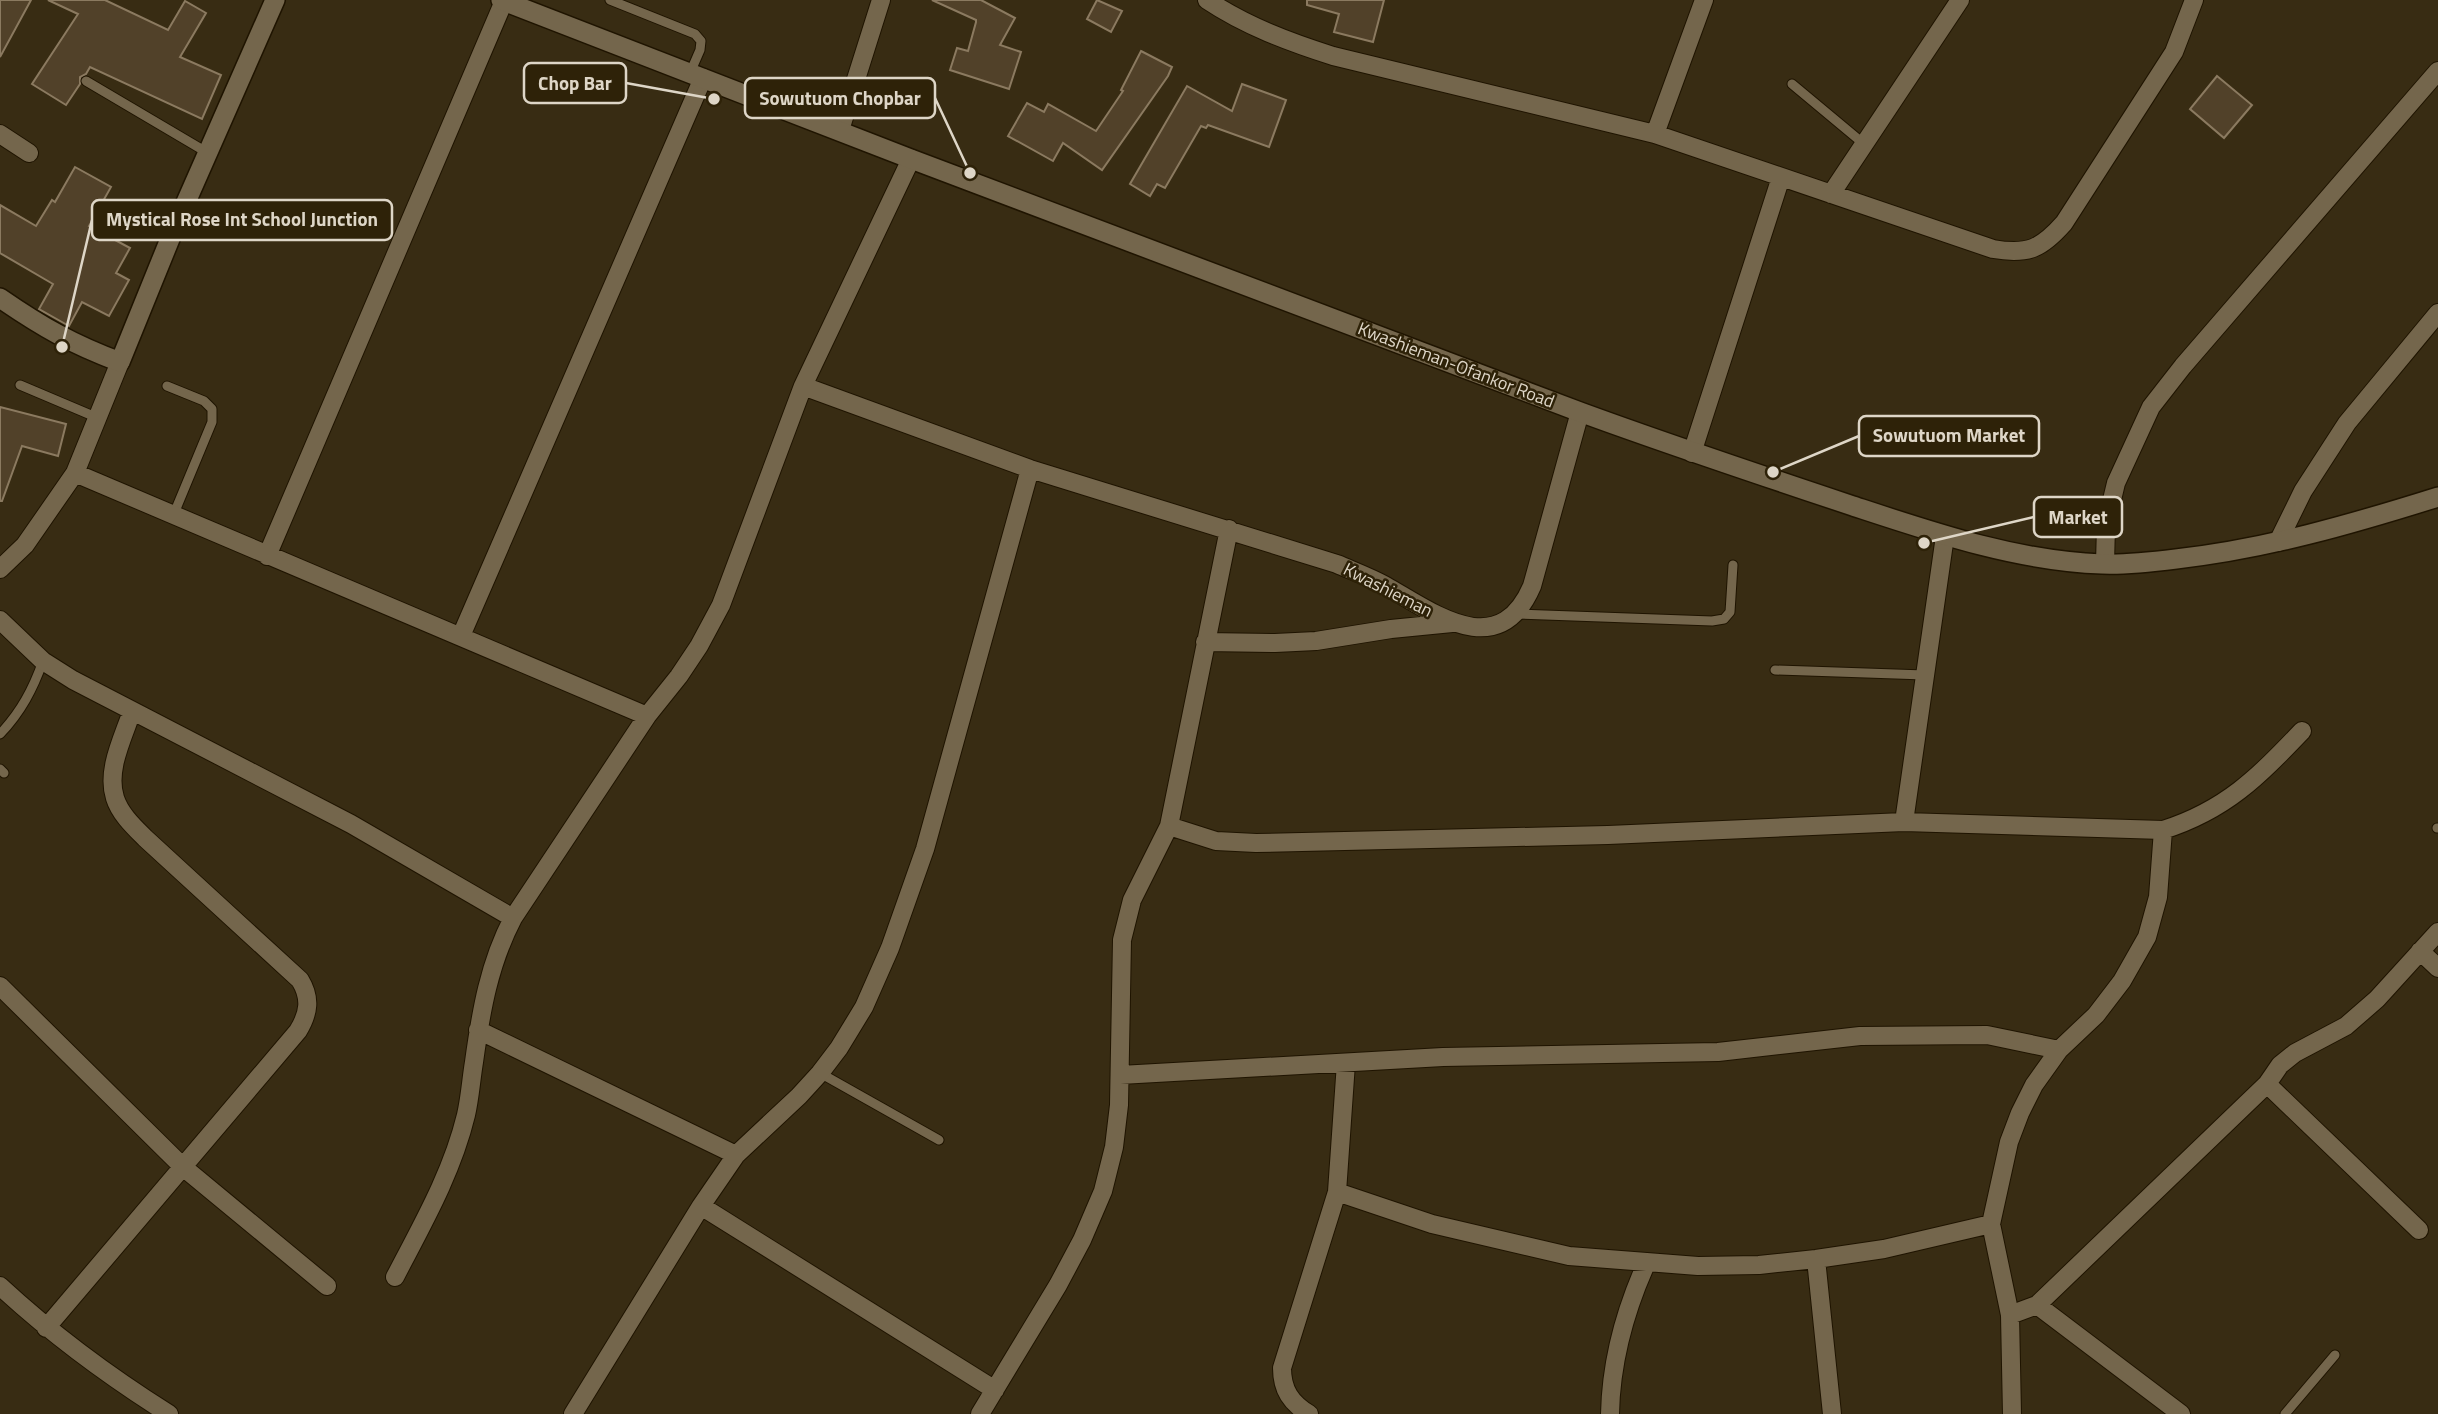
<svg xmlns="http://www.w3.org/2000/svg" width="2438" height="1414" viewBox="0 0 2438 1414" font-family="'Titillium Web',sans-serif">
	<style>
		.building { fill: #514129; stroke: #8b7a60; stroke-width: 2 }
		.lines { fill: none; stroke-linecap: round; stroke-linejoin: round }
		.service-casing { stroke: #1f1400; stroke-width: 11 }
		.minor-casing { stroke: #1f1400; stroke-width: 20 }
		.tertiary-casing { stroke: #1f1400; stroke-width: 22 }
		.secondary-casing { stroke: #1f1400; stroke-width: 22 }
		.service { stroke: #74664c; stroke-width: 9 }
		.minor { stroke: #74664c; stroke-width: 18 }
		.tertiary { stroke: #74664c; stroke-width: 19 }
		.secondary { stroke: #74664c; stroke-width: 19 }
		.labels { text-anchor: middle; stroke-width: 5; stroke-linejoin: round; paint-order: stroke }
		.street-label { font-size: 18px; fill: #ded6c7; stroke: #2e2208 }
		.leader { fill: none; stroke: #ded6c7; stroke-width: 2.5 }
		.callout-dot { fill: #ded6c7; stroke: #2e2208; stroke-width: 2.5 }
		.callout { fill: #2e2208; stroke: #ded6c7; stroke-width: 2.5 }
		.callout-label { font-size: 19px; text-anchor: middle; font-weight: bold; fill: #ded6c7 }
	</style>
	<rect width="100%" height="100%" fill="#382c13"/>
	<path class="building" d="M0,0H31L0,57Z
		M48,0H105L168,30L185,1L206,13L180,57L221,75L202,119L90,67L86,74L80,77V84L66,105L32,84L78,14Z
		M932,0H981L1015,18L1000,45L1021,52L1009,89L950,70L957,48L968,51L976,22V20Z
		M1097,0L1122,11L1111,32L1087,19Z
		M1307,0H1384L1373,42L1334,32L1339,14L1307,5Z
		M1141,51L1172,67L1168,76L1102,170L1063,143L1053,161L1008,136L1027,103L1044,112L1048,104L1096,131L1123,91L1121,90Z
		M2217,76L2252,105L2224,138L2190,109Z
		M1242,84L1286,100L1269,147L1208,125L1206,128L1201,126L1165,188L1157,184L1150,196L1130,184L1187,86L1232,111Z
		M75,167L111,187L89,226L130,248L116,273L129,280L109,316L82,302L69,326L39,309L53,284L0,253V205L36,226L52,200L55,202Z
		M0,407L66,424L58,456L22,446L2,501H0Z"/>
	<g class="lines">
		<defs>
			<path id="service" d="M610,0L695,34L701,41L700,50L690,73
				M86,81L208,153
				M1792,84L1864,144
				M20,385L98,418
				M167,386L204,401L212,409V422L173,516
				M1516,614L1712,621L1724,619L1730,612L1733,565
				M1775,670L1925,675
				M0,734C21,712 33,689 43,661
				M0,769L4,773
				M2437,828H2438
				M820,1073L939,1140
				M2285,1414L2335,1355"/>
			<path id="minor" d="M1207,0C1246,26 1289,42 1333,56L1655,134L1993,249C2028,255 2041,249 2064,223L2174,52L2194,0
				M840,130L881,0
				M0,134L29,153
				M1655,134L1704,0
				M1831,194L1960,0
				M803,386L1030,469L1337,564C1353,571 1370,577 1386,586C1435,614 1499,663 1532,586L1580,412
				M1692,453L1781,177
				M75,473L647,716
				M2278,542L2303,491L2347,423L2438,313
				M267,556L504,1
				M2105,564L2106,525L2116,483L2151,407L2183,366L2438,71
				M0,569L25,545L75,473L120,362
				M0,620L43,661L73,680L351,824L513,918
				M461,636L703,78
				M1205,642L1275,643L1316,641L1391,629L1452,623
				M1904,822L1945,536
				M1169,826L1216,841L1256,843L1608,835L1904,822L2163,830C2226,810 2258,777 2302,731
				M2420,951L2438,968
				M0,986L183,1167L327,1286
				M478,1030L736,1155
				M1120,1075L1443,1057L1718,1052L1860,1036L1987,1035L2059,1050
				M2267,1084L2419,1230
				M1337,1192L1432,1224L1569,1256L1698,1266L1759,1265L1816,1259L1884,1249L1991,1224
				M701,1206L995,1390
				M1816,1259L1832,1414
				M395,1277C422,1225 452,1173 466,1115C470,1098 471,1080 474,1062C481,1011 489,964 513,918L647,716L679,676L699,646L721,605L803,386L911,159
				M0,1286C54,1336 107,1375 169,1414
				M2037,1305L2181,1414
				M2010,1315L2037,1305L2267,1084L2280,1065L2295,1053L2346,1026L2377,999L2438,932
				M46,1328L298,1031C309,1013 311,998 300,980L145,838C134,827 120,814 115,798C106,770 123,738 132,711
				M573,1414L701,1206L736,1155L799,1096L820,1073L839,1048L864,1007L890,948L925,849L1030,469
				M980,1414L1058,1285L1082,1240L1103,1191L1114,1147L1119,1105L1122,940L1132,900L1169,826L1229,529
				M1309,1414C1291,1403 1282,1390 1282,1368L1337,1192L1346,1063
				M1610,1414C1611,1362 1625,1311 1646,1264
				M2012,1414L2010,1315L1991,1224L2009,1142L2020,1113L2034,1085L2059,1050L2096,1015L2122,981L2147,937L2158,897L2163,830"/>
			<path id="tertiary" d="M0,298C42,327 72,344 120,362L172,234L275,0"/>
			<path id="secondary" d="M501,0L911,159L1580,412C1670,445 1760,475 1850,505C1932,532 2016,561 2102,564C2126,565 2152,562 2176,559C2266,549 2352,524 2438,497"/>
		</defs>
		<use href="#service" class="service-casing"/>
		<use href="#minor" class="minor-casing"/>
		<use href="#tertiary" class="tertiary-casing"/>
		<use href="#secondary" class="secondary-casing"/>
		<use href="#service" class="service"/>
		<use href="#minor" class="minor"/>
		<use href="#tertiary" class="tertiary"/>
		<use href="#secondary" class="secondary"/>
	</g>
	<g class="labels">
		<g class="street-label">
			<text transform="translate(1456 365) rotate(21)" y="6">Kwashieman-Ofankor Road</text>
			<text transform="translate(1388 590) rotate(27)" y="6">Kwashieman</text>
		</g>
	</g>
	<path class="leader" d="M714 99L626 83M970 173L935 98M62 347L92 220M1773 472L1859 436M1924 543L2034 517"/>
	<g class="callout-dot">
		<circle cx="714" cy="99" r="7"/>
		<circle cx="970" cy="173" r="7"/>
		<circle cx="62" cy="347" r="7"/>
		<circle cx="1773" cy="472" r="7"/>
		<circle cx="1924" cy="543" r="7"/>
	</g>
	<g class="callout">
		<rect x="524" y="63" width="102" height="40" rx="7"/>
		<rect x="745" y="78" width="190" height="40" rx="7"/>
		<rect x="92" y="200" width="300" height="40" rx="7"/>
		<rect x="1859" y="416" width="180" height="40" rx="7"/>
		<rect x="2034" y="497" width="88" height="40" rx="7"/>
	</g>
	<g class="callout-label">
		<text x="575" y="90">Chop Bar</text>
		<text x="840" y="105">Sowutuom Chopbar</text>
		<text x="242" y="226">Mystical Rose Int School Junction</text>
		<text x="1949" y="442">Sowutuom Market</text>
		<text x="2078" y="524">Market</text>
	</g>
</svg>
